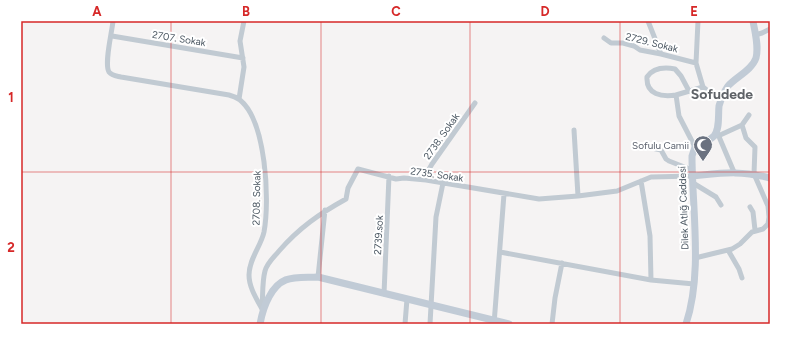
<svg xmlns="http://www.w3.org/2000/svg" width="791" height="345" viewBox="0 0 791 345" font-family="Figtree,sans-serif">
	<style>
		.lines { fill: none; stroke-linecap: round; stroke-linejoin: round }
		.street { stroke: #c1cad2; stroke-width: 5 }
		.secondary { stroke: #c1cbd6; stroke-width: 7 }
		.grid { fill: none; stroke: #d62828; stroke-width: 1; stroke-opacity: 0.55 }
		.labels { text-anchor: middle; stroke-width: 4; stroke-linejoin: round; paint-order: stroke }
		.street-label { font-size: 10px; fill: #4a5661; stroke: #fff }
		.worship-label { font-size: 10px; fill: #5b616d; stroke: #fff; text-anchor: end }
		.district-label { font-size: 14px; font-weight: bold; fill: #5f6368; stroke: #fff }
		.neatline { fill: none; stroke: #d62828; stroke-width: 1.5 }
		.grid-label { font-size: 13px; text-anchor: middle; font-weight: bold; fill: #d62828 }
	</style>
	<rect width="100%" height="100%" fill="#f5f3f3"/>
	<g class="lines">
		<path class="street" d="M113,21C112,32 104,64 109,72C112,76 117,76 121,77L229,95C233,96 237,98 240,100C266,121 270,200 264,232C261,246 249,259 249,275C249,287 256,298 262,309
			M648,21L661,54
			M698,21L696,63L703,87L709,92L721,100
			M755,35L762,33L770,29
			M112,36L243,58
			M604,38L611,43H623L634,46L640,50L661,54L696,63
			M689,91L681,76L675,69C664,67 653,68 647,77C646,95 662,97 676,95L679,116L695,147
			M676,95L703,87
			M239,99L244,67L240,41L244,21
			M574,130L578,196
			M717,132L734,172
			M718,136L742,125L749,115
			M647,147L661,150L666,159L669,161L692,170
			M426,180L428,171L432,164L475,103
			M641,181L650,236L651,280
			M693,183L716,197L721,205
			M750,207L753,212L755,230
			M728,250L739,269L742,278
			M500,252L651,280L694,284
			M695,258L732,249L740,244L752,232L763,229L768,224L769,217L768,206L754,174L755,147L746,138L742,125
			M318,277L325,210
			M384,294L389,176
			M262,307C263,296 262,282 265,271C267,263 274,257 279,251C299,228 319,214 346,199L348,188L358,169L396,179L404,178L426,180L539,199L578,196L617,191L651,177L693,176
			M405,324L407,299
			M430,324L436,217L443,183
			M494,324L504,194
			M552,324L555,298L562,263"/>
		<path class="secondary" d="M693,176C723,173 740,170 770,178
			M260,324C262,313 264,306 269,297C281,274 295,278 318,277L509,324
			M686,324C703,273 692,209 692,156L695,147C702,143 709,141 714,136C720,129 718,115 719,106C721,99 724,92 728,86C736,77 752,70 756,58C759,46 755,33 753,21"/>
	</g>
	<path class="grid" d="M171,21V324M321,21V324M470,21V324M620,21V324M21,172H770"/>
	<defs>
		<symbol id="mosque-pin" viewBox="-11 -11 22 30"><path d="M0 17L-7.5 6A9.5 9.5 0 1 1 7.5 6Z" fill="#6b7280" stroke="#fff"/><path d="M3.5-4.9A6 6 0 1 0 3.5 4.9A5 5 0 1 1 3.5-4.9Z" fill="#fff"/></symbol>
	</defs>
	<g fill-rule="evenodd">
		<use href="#mosque-pin" x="692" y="134" width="22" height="30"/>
	</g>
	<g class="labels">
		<g class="street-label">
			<text transform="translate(179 38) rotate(9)" y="4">2707. Sokak</text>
			<text transform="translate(652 42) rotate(14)" y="4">2729. Sokak</text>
			<text transform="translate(441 136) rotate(-55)" y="4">2738. Sokak</text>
			<text transform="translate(437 174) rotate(8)" y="4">2735. Sokak</text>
			<text transform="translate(256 198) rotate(-89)" y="4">2708. Sokak</text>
			<text transform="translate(683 208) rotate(-92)" y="4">Dilek Atlığ Caddesi</text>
			<text transform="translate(378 235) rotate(-87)" y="4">2739.sok</text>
		</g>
		<g class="worship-label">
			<text x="689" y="149">Sofulu Camii</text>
		</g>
		<g class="district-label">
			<text x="722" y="99">Sofudede</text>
		</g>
	</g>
	<rect width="791" height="345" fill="none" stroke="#ffffff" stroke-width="44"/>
	<rect x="22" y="22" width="747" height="301" class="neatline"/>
	<g class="grid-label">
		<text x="97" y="16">A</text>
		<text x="246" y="16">B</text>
		<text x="396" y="16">C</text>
		<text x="545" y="16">D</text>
		<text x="694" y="16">E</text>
		<text x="11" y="102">1</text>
		<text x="11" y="252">2</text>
	</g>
</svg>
